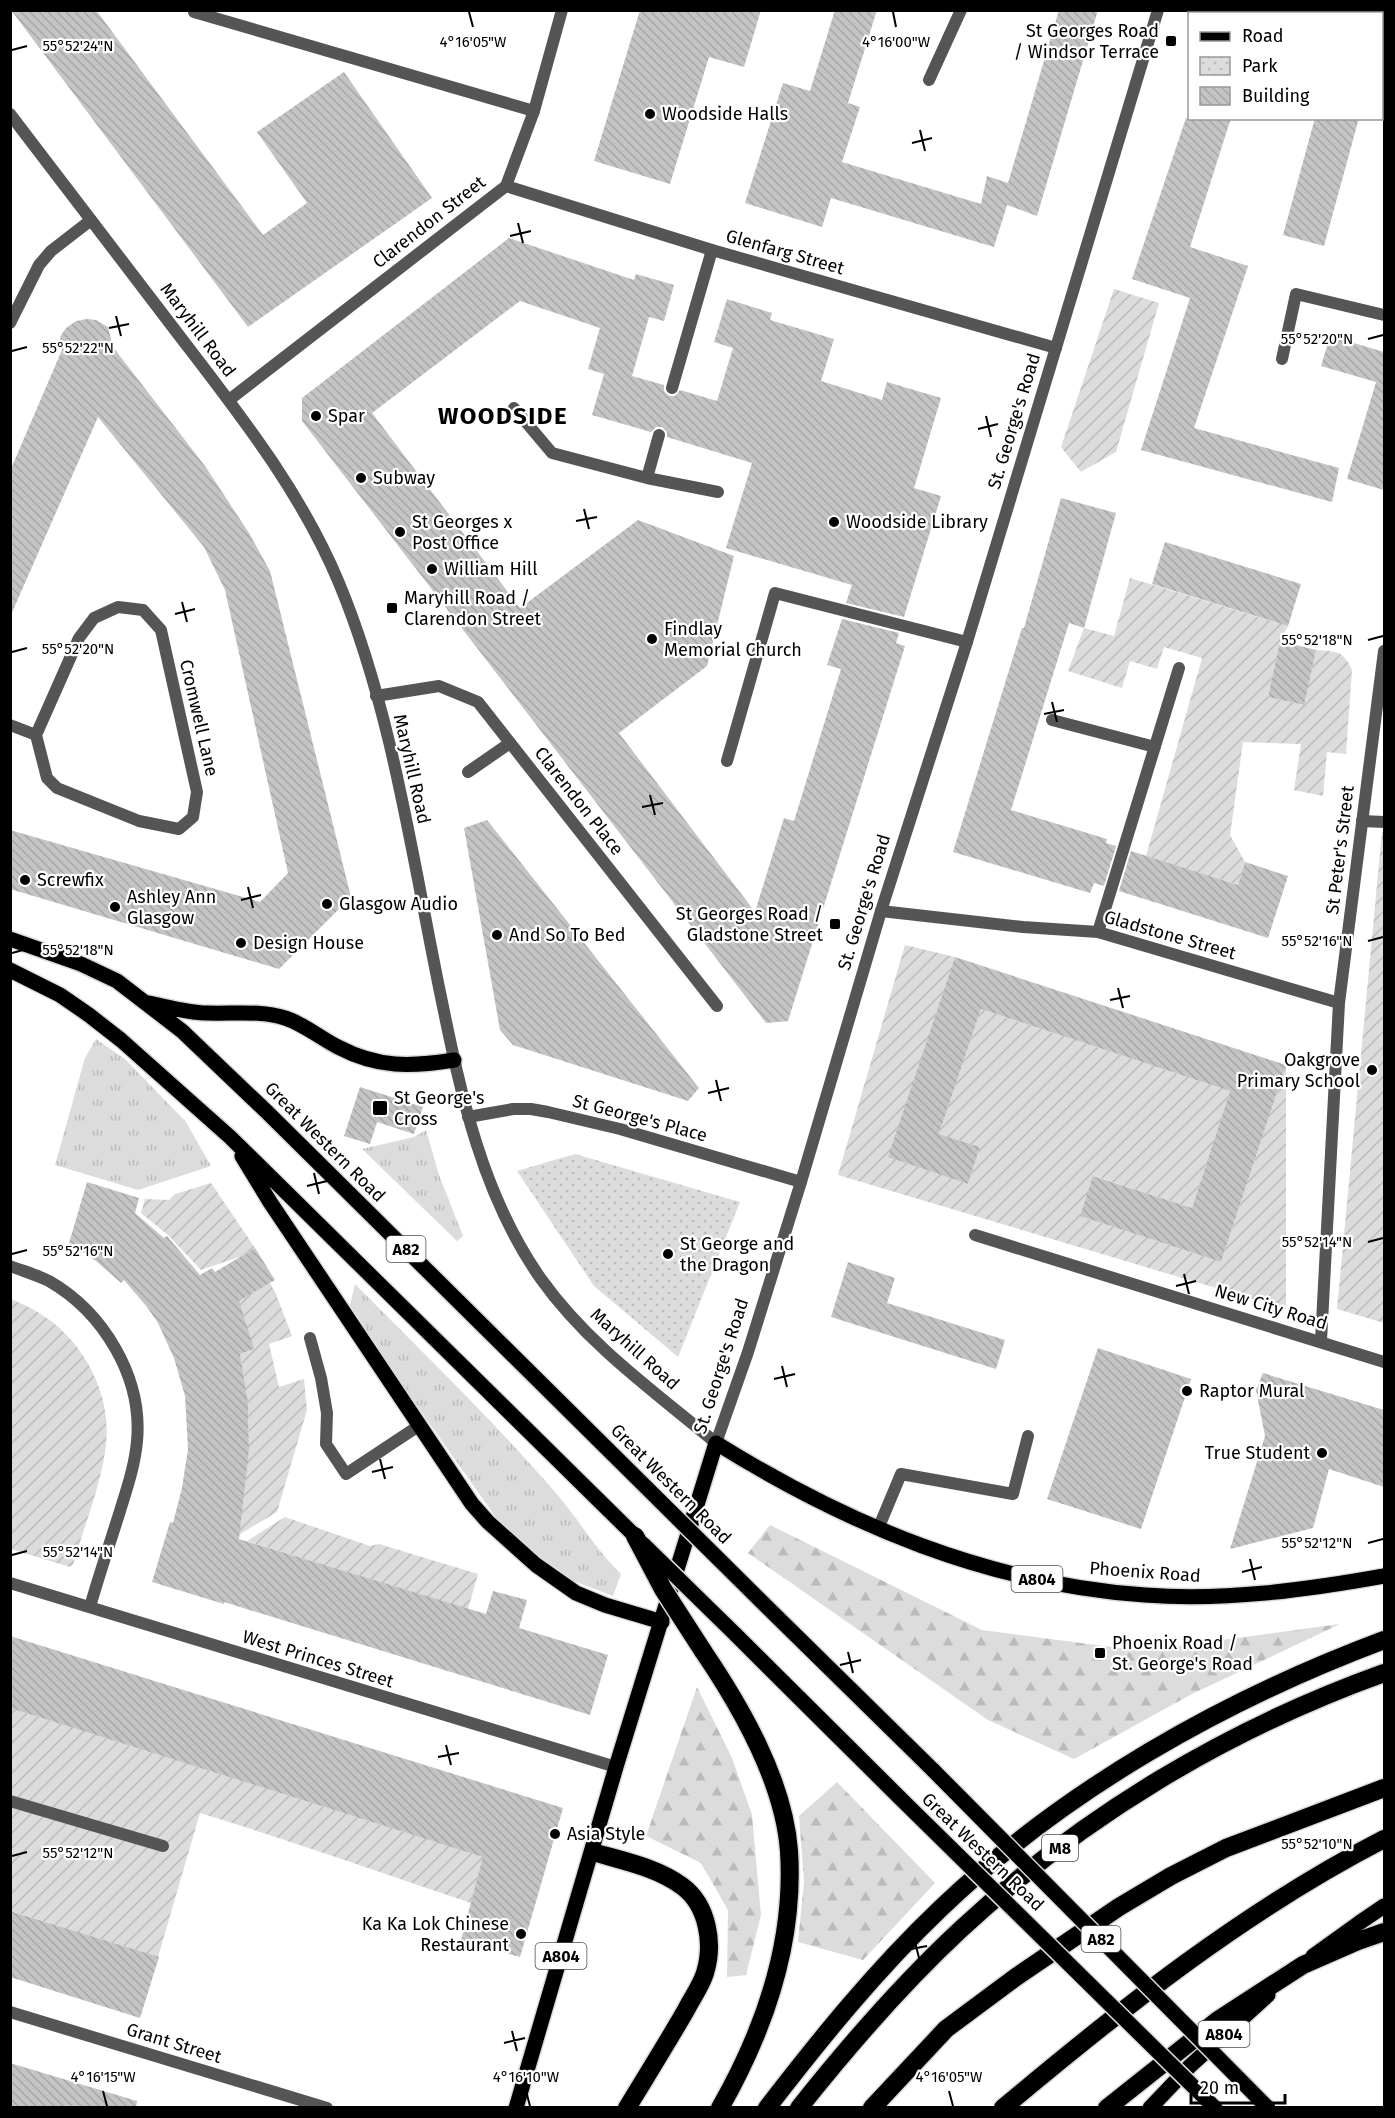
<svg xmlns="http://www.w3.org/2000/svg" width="1395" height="2118" viewBox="0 0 1395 2118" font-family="'Fira Sans',sans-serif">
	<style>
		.grass { fill: url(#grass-tufts) }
		.forest { fill: url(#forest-firs) }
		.park { fill: url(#park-dots) }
		.garden { fill: url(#garden-furrows) }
		.building { fill: url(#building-back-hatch) }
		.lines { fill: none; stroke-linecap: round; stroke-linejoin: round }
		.primary-casing { stroke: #dbdbdb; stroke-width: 18 }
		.motorway-casing { stroke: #dbdbdb; stroke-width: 21 }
		.service { stroke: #555; stroke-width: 12 }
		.minor { stroke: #555; stroke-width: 12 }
		.tertiary { stroke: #555; stroke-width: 12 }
		.primary { stroke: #000; stroke-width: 15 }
		.motorway { stroke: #000; stroke-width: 18 }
		.primary-bridge-casing { stroke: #dbdbdb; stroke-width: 18; stroke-linecap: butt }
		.motorway-bridge-casing { stroke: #dbdbdb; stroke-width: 21; stroke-linecap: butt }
		.primary-bridge { stroke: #000; stroke-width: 15 }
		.motorway-bridge { stroke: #000; stroke-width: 18 }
		.ticks { fill: none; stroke: #000; stroke-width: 2 }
		.poi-dot { fill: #000; stroke: #fff; stroke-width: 2 }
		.labels { text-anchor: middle; stroke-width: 4.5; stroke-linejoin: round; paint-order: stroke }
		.shield { fill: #fff; stroke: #4c4c4c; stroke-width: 1.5 }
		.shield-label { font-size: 16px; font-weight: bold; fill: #000 }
		.poi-label { font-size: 18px; fill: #000; stroke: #fff; text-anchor: start }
		.street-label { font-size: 18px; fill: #000; stroke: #fff }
		.district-label { font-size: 24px; font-weight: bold; letter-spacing: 1.5px; fill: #000; stroke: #fff }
		.ticks-label { font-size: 15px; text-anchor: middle; fill: #000; stroke: #fff; stroke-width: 4.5; stroke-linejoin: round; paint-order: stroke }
	</style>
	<defs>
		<pattern id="grass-tufts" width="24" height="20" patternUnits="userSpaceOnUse" patternTransform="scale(1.5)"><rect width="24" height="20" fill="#dcdcdc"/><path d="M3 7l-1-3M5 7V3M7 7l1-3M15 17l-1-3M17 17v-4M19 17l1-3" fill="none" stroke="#bbb"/></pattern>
		<pattern id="forest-firs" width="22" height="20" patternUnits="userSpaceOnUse" patternTransform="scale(1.5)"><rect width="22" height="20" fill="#dcdcdc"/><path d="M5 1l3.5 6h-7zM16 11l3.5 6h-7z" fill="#bbb"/></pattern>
		<pattern id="park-dots" width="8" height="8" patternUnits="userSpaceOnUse" patternTransform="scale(1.5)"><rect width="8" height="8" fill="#dcdcdc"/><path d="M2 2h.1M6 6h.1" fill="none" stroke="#bbb" stroke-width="1.8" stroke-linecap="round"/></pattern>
		<pattern id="garden-furrows" width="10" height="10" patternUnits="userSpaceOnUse" patternTransform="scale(1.5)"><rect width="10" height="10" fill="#dcdcdc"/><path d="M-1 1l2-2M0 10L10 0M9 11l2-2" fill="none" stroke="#bbb"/></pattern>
		<pattern id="building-back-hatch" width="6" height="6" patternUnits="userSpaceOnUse" patternTransform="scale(1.5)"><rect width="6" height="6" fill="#c4c4c4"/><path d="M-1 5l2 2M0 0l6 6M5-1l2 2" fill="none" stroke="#a7a7a7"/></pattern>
	</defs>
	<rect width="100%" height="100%" fill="#fff"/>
	<path class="grass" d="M96,1039L125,1059L186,1122L211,1166L138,1190L55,1165L85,1058Z
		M426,1130L439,1175L463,1236L457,1241L362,1149L414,1137Z
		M355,1284C422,1352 492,1419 555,1492C578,1518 595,1549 621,1574L613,1596L566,1578L531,1551L497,1519L396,1376L350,1305Z"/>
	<path class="forest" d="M770,1525L982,1630L1142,1651L1340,1624L1190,1695L1074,1759L988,1720L748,1553Z
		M697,1687L732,1758L752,1815L761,1915L746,1975L727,1977L728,1910L701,1863L646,1836Z
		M837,1782L935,1883L863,1960L798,1942L804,1882L799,1816Z"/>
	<path class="park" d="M575,1154L740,1202L678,1357L594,1286L517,1171Z"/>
	<path class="garden" d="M1114,289L1159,303L1116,452L1081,472L1061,447Z
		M1130,578L1288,626L1280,641L1268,697L1303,705L1316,650C1337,652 1343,650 1352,670L1346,754L1327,752L1323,796L1294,790L1301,744L1243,742L1230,835L1245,862L1238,885L1146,856L1202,658L1164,647L1157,669L1130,661L1122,688L1068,671L1084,628L1114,636Z
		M1382,832H1384V1323L1337,1309Z
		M905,945L955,957L889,1157L968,1184L980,1147L939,1134L981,1009L1230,1091L1192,1208L1094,1176L1080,1216L1221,1262L1286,1065V1309L838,1175Z
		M211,1183L255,1248L242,1256L201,1270L169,1236L141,1213L145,1199L169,1200L175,1194Z
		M270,1283L276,1294L292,1336L269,1344L279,1387L304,1379L307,1410L277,1512L235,1537L249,1449L248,1402L240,1354L254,1349L222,1310Z
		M11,1299C20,1303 30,1307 39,1313C83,1339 112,1394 106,1445C101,1486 84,1526 73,1565L70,1567L11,1549Z
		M285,1517L370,1546L379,1544L478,1574L468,1609L247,1541Z
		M10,1708L487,1858L471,1903C381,1873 292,1841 200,1813L158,1957L11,1911Z"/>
	<path class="building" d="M11,10H96L263,235L307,203L257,132L344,72L432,198L248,327Z
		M640,10H761L744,67L709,57L670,184L594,161Z
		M835,10H877L848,103L860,107L842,162L981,204L987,176L1008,183L1059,10H1098L1037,216L1007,205L994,247L831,198L822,227L745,203L783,83L810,91Z
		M1186,118H1231L1190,247L1248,266L1194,428L1339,468L1332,502L1141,450L1190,298L1132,279Z
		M1315,118H1359L1324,246L1283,235Z
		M509,238L634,280L636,274L674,285L664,321L649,317L632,376L664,385V391L669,396H675L680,390L717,401L733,348L714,342L727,299L772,313L770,320L834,339L821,381L882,400L887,382L941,398L914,488L941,496L904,617L846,603L852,585L726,548L752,463L667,437V432L662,427H656L651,432L592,415L604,374L588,369L600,328L520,301L372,413L520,608L638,520L734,556L707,666L619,733L755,912L784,818L794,821L841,669L827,665L842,619L899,633L896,643L905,646L788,1021L766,1023L302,421V398Z
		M87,319L96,320L108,327L113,347L205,466L249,533L270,571L351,897L279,969L10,889V830L260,902L288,873L225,590L204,547L98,417L10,617V471L62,350L60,337L66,328L76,321Z
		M1330,336L1384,352V490L1347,479L1376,382L1321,366Z
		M1061,498L1116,513L1084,628L1069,623L1011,810L1107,839L1106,843L1116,846L1104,886L1094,883L1090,893L953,852L1022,628H1024Z
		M1165,542L1301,584L1288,626L1152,584Z
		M1280,641L1316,650L1304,705L1268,697Z
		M487,820L699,1088L688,1101L513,1045L500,1030L464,828Z
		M1131,851L1238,885L1245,862L1288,876L1268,938L1119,891Z
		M955,957L1286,1065L1221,1262L1080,1216L1093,1176L1192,1208L1230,1091L981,1009L939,1134L980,1147L968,1184L888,1157Z
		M360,1087L423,1107L414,1134L377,1122L370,1144L344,1136Z
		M87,1182L139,1198L135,1213L164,1238L167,1236L200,1275L212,1268L215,1272L255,1248L275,1280L239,1301L254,1349L240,1354L248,1402L249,1449L239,1539L486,1614L493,1591L527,1600L519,1628L608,1655L590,1715L224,1602V1604L152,1582L170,1522L173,1523L182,1488L188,1449L185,1396L174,1358L158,1323L147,1307L124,1280L121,1283L96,1261L69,1243Z
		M848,1262L895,1278L887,1303L1005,1340L996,1369L831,1317Z
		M1098,1348L1191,1379L1141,1529L1047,1499Z
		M1263,1373L1384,1410V1487L1329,1469L1313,1528L1230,1549L1265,1436L1256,1390Z
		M10,1636L563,1808L520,1957L461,1940L483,1857L10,1708Z
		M10,1911L159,1957L140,2018L10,1977Z
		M10,2063L137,2101L136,2108H10Z"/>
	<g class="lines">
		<defs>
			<path id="primary" d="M10,939L81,964L117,981L182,1031L267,1112L661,1502
				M10,970L60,995L89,1015L121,1040L230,1137L635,1536
				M149,1003C168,1007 188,1013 207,1013C234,1014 259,1010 285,1018C304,1024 320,1038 338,1047C378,1068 411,1067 454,1060
				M242,1156L270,1202L472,1504L488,1522L536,1565L576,1593L605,1605L662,1622
				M763,1603L934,1771
				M735,1634L900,1798
				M1313,1956L1359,1923L1384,1906
				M1203,2096L1215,2108
				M516,2108L616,1767L716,1443C848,1525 989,1584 1145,1595C1225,1601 1306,1590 1384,1576
				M1150,2108L1190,2066L1268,1995"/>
			<path id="motorway" d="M703,1651C741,1707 784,1781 789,1851C795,1943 765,2029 720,2108
				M593,1852C623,1861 656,1867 682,1886C708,1905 714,1944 705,1973C701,1986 692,1998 686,2010C667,2043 647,2075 627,2108
				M767,2108C821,2038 876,1970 940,1909C1065,1789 1224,1700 1384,1640
				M799,2108C849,2045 902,1984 960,1930C1082,1816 1228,1729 1384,1673
				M872,2108L946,2029L1016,1977L1119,1907L1171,1876L1226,1848L1384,1788
				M1003,2108C1122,2008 1246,1910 1384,1839
				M1107,2108L1218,2020L1303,1965L1358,1941L1384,1932"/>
		</defs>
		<use href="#primary" class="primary-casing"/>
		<use href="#motorway" class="motorway-casing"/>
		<path class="service" d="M194,12L534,111
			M672,388L712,250
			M514,408L552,453L647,478L718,492
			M647,478L659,435
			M118,607L143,610L161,630L197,792L193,817L179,829L139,821L57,788L47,778L36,735L79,638L94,618Z
			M10,725L36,735
			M727,761L775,593L967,642
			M468,772L510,743
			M1362,821L1384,822
			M310,1338L321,1378L327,1413L326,1444L346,1474L420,1425
			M878,1529L901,1474L1013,1494L1028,1436
			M10,1801L163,1846"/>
		<path class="minor" d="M1382,61L1384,62
			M929,80L961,10
			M506,186L712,250L1056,348
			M10,323L39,265L51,251L91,220
			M1282,359L1296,294L1384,315
			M229,400L506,186L534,111L562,10
			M376,696L439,686L478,702L717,1006
			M1052,720L1155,747
			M881,911L1023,927L1098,932L1339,1003
			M1098,932L1179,668
			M468,1117L513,1109H531L548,1112L620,1129L801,1182
			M975,1235L1384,1362
			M10,1266C23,1271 37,1275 49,1281C103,1312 143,1377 137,1441C135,1465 127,1488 120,1511C110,1543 99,1575 90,1607
			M1321,1341L1339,1003L1384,651
			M10,1583L616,1767
			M10,2012L327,2108"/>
		<path class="tertiary" d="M10,114C65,186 120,258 175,330C236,410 300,489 339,583C392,710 413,862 441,997C461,1095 482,1195 541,1279C588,1345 655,1392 716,1443L748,1352L801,1182L881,911L967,642L1158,10"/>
		<use href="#primary" class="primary"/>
		<use href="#motorway" class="motorway"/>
		<defs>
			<path id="primary-bridge" d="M661,1502L763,1603
				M643,1544L735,1634
				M934,1771L1268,2108
				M900,1798L1203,2096"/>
			<path id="motorway-bridge" d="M635,1536L663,1589L703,1651"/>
		</defs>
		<use href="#primary-bridge" class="primary-bridge-casing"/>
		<use href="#motorway-bridge" class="motorway-bridge-casing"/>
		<use href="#primary-bridge" class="primary-bridge"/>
		<use href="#motorway-bridge" class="motorway-bridge"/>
	</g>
	<path class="ticks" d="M469,12L473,27M893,12L896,27M12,50L27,46M920,130L925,151M912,143L932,138M518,223L523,243M510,236L531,231M116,316L121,336M109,328L129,324M1368,339L1383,335M12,351L27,347M986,416L991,437M978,429L998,424M584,509L589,529M576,521L597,517M182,602L187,622M175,614L195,609M1368,640L1383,636M12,652L27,648M1052,702L1057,722M1044,714L1064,710M650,795L655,815M642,807L663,803M248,887L253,908M241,900L261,895M1368,941L1383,937M12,953L27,949M1118,988L1123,1008M1110,1000L1130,996M716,1080L721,1101M708,1093L729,1088M314,1173L319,1194M307,1186L327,1181M1368,1242L1383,1238M12,1254L27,1250M1184,1274L1189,1294M1176,1286L1196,1281M782,1366L787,1387M774,1379L795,1374M380,1459L385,1479M372,1472L393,1467M1368,1543L1383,1539M12,1555L27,1551M1250,1559L1255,1580M1242,1572L1262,1567M848,1652L853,1673M840,1665L861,1660M446,1745L451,1765M438,1757L459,1753M1368,1844L1383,1840M12,1856L27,1852M914,1938L919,1958M906,1950L927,1946M512,2031L517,2051M504,2043L525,2038M103,2091L107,2106M526,2091L530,2106M949,2091L953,2106"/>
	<g class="poi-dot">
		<rect x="1165" y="35" width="12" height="12" rx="3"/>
		<circle cx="650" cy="114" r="6"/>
		<circle cx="316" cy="416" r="6"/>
		<circle cx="361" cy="478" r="6"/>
		<circle cx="834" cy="522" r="6"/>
		<circle cx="400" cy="532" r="6"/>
		<circle cx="432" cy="569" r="6"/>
		<rect x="386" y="602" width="12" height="12" rx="3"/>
		<circle cx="652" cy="639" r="6"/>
		<circle cx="25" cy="880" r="6"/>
		<circle cx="327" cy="904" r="6"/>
		<circle cx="115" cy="907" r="6"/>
		<rect x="829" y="918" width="12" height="12" rx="3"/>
		<circle cx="497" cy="935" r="6"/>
		<circle cx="241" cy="943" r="6"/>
		<circle cx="1372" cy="1070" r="6"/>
		<rect x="372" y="1100" width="16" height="16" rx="3"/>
		<circle cx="668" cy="1254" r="6"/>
		<circle cx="1187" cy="1391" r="6"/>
		<circle cx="1322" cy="1453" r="6"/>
		<rect x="1094" y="1647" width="12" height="12" rx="3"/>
		<circle cx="555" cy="1834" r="6"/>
		<circle cx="521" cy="1934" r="6"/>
	</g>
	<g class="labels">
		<g class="shield">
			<rect x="386.5" y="1236" width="39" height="26" rx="4.5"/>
			<rect x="1011.5" y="1566" width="51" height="26" rx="4.5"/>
			<rect x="1042" y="1835" width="36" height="26" rx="4.5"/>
			<rect x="1081.5" y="1926" width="39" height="26" rx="4.5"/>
			<rect x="535.5" y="1943" width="51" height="26" rx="4.5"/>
			<rect x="1198.5" y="2021" width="51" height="26" rx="4.5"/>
		</g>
		<g class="shield-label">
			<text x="406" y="1255">A82</text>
			<text x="1037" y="1585">A804</text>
			<text x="1060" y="1854">M8</text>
			<text x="1101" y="1945">A82</text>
			<text x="561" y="1962">A804</text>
			<text x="1224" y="2040">A804</text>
		</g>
		<g class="poi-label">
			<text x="1159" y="37" text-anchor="end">St Georges Road<tspan x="1159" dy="21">/ Windsor Terrace</tspan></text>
			<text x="662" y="120">Woodside Halls</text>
			<text x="328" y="422">Spar</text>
			<text x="373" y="484">Subway</text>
			<text x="412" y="528">St Georges x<tspan x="412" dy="21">Post Office</tspan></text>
			<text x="846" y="528">Woodside Library</text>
			<text x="444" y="575">William Hill</text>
			<text x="404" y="604">Maryhill Road /<tspan x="404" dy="21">Clarendon Street</tspan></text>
			<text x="664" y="635">Findlay<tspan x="664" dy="21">Memorial Church</tspan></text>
			<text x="37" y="886">Screwfix</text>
			<text x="127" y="903">Ashley Ann<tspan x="127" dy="21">Glasgow</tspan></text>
			<text x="339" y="910">Glasgow Audio</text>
			<text x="823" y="920" text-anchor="end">St Georges Road /<tspan x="823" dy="21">Gladstone Street</tspan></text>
			<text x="509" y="941">And So To Bed</text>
			<text x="253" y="949">Design House</text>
			<text x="1360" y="1066" text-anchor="end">Oakgrove<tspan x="1360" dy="21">Primary School</tspan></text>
			<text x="394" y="1104">St George's<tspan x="394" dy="21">Cross</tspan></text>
			<text x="680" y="1250">St George and<tspan x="680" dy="21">the Dragon</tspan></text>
			<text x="1199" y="1397">Raptor Mural</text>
			<text x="1310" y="1459" text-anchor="end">True Student</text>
			<text x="1112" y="1649">Phoenix Road /<tspan x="1112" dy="21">St. George's Road</tspan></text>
			<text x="567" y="1840">Asia Style</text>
			<text x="509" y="1930" text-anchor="end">Ka Ka Lok Chinese<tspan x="509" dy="21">Restaurant</tspan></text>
		</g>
		<g class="street-label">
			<text transform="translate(429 222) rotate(-38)" y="6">Clarendon Street</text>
			<text transform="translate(785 252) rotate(16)" y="6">Glenfarg Street</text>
			<text transform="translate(198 330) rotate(53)" y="6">Maryhill Road</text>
			<text transform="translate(1014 421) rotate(-73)" y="6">St. George's Road</text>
			<text transform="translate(199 718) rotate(77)" y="6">Cromwell Lane</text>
			<text transform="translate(412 769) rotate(77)" y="6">Maryhill Road</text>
			<text transform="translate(579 801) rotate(52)" y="6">Clarendon Place</text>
			<text transform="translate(1340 850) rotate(-83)" y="6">St Peter's Street</text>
			<text transform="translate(864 902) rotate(-73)" y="6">St. George's Road</text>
			<text transform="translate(1170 935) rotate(16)" y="6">Gladstone Street</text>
			<text transform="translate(640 1118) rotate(15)" y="6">St George's Place</text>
			<text transform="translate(325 1142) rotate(45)" y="6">Great Western Road</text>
			<text transform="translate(1271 1307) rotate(17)" y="6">New City Road</text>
			<text transform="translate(635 1349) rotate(42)" y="6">Maryhill Road</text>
			<text transform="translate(721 1366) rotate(-72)" y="6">St. George's Road</text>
			<text transform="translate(671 1484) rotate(45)" y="6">Great Western Road</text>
			<text transform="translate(1145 1572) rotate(4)" y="6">Phoenix Road</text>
			<text transform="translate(318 1659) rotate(17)" y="6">West Princes Street</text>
			<text transform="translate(983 1852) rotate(44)" y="6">Great Western Road</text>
			<text transform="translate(174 2043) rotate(17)" y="6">Grant Street</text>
		</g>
		<g class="district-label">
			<text x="503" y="424">WOODSIDE</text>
		</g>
	</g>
	<g class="ticks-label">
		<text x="473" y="47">4°16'05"W</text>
		<text x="896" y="47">4°16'00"W</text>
		<text x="78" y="51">55°52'24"N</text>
		<text x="1317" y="344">55°52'20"N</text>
		<text x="78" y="353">55°52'22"N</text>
		<text x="1317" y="645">55°52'18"N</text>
		<text x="78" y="654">55°52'20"N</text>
		<text x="1317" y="946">55°52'16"N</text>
		<text x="78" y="955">55°52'18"N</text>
		<text x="1317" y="1247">55°52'14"N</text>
		<text x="78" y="1256">55°52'16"N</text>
		<text x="1317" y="1548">55°52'12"N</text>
		<text x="78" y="1557">55°52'14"N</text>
		<text x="1317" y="1849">55°52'10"N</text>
		<text x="78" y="1858">55°52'12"N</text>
		<text x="103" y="2082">4°16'15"W</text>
		<text x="526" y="2082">4°16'10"W</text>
		<text x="949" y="2082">4°16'05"W</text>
	</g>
	<rect width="1395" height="2118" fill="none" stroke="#000000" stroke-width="24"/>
	<rect x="1188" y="12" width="195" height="108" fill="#ffffff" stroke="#999999" stroke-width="1.5"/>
	<rect x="1200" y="32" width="30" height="9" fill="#000000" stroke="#999999" stroke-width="1.5"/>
	<text x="1242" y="42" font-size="18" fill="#000000">Road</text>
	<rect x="1200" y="57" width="30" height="18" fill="url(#park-dots)" stroke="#999999" stroke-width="1.5"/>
	<text x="1242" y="72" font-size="18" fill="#000000">Park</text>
	<rect x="1200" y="87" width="30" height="18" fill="url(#building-back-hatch)" stroke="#999999" stroke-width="1.5"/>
	<text x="1242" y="102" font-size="18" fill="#000000">Building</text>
	<path d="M1191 2094v9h94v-9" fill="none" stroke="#000000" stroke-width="3"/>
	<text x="1200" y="2094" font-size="18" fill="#000000" stroke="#ffffff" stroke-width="4.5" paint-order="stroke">20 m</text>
</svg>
